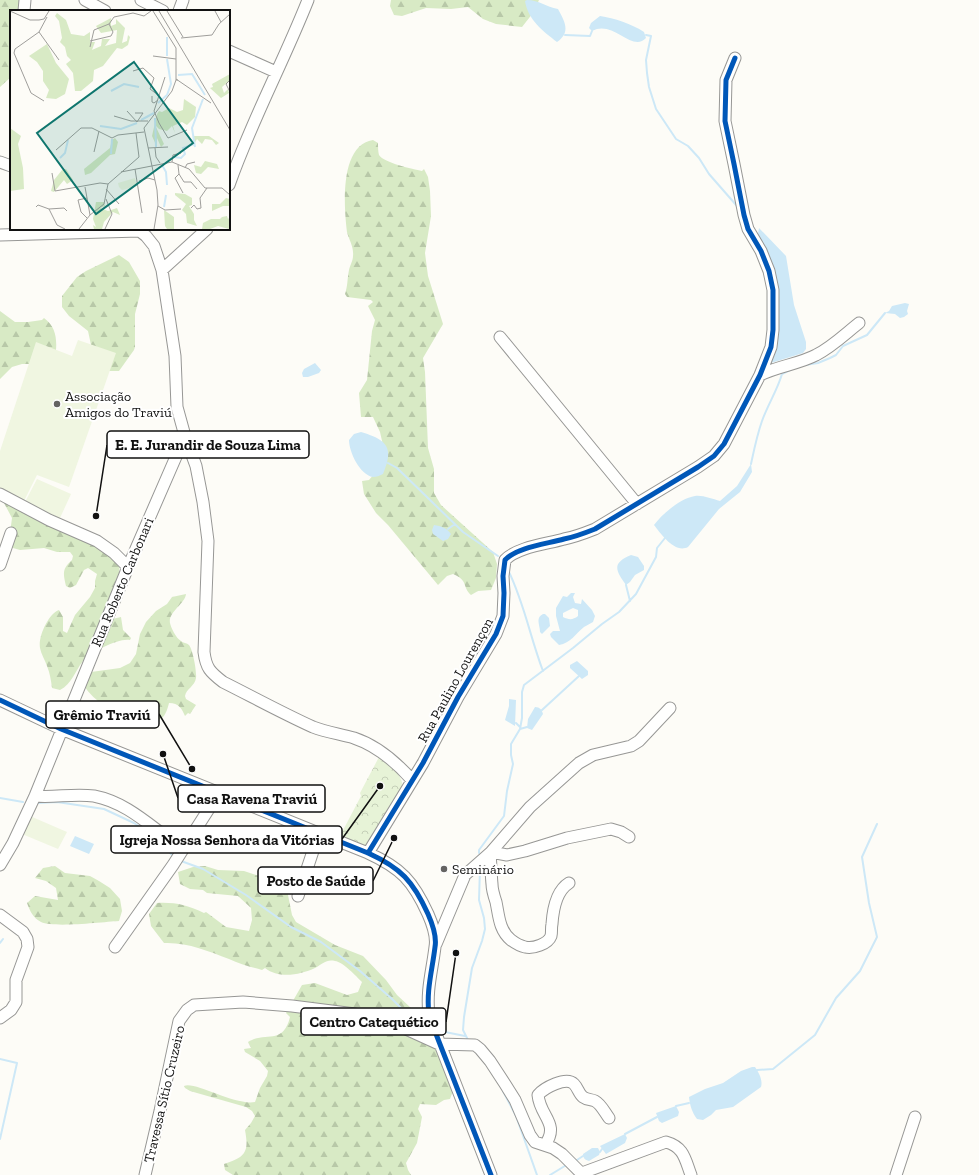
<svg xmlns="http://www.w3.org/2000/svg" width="979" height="1175" viewBox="0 0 979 1175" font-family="'Zilla Slab',serif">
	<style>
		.forest { fill: url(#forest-firs) }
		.park { fill: url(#park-crowns) }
		.pitch { fill: #f0f6e1 }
		.water { fill: #cde8f7; fill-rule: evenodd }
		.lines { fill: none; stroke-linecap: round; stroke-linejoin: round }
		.stream { stroke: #cde8f7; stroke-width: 2 }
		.minor-casing { stroke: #979795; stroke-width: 13 }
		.minor { stroke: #fffffe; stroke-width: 11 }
		.cycleway-casing { stroke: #fff; stroke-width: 8 }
		.cycleway { stroke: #0057b8; stroke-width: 5 }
		.poi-dot { fill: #646362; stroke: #fff; stroke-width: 1.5 }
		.labels { text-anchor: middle; stroke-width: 4; stroke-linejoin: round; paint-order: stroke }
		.poi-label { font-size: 14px; fill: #111; stroke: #fff; text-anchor: start }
		.street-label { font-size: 14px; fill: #111; stroke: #fff }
		.inset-river { fill: none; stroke: #cde8f7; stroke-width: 2 }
		.inset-road { fill: none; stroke: #9f9e9b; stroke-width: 1 }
		.view { fill: #0f766e; fill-opacity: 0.15; stroke: #0f766e; stroke-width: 2 }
		.inset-edge { fill: none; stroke: #111; stroke-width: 2 }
		.leader { fill: none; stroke: #111; stroke-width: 1.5 }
		.callout-dot { fill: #111; stroke: #fff; stroke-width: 1.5 }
		.callout { fill: #fff; stroke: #111; stroke-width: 1.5 }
		.callout-label { font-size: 15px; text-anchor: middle; font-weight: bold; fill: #111 }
	</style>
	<defs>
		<pattern id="forest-firs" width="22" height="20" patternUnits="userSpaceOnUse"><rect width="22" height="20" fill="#d8eac5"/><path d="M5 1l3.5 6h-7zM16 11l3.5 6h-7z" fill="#b8c8a8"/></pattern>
		<pattern id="park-crowns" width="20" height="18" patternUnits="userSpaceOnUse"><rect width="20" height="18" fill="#e7f3d7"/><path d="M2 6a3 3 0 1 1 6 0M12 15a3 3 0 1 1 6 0" fill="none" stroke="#c5cfb8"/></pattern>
	</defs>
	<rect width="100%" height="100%" fill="#fdfcf7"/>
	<path class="forest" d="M0,0H20L22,11H11V77L0,87Z
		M391,0H539L533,13L522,27L496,24L483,19L468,7L451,9L426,8L402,16L394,15L390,6Z
		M373,140L378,143C378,146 378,152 379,155C384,163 413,169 422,171L424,169L428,177L430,191L431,216L425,253L428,276L443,324L423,358L425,372L428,448L434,469V493L441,505L493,552L497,564L496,578L491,590L478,591L471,595C462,587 469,581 453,574L447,576L438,585L388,525L376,513L364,494L362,481L369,480L375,473L385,454L380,432L373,417H361L359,393L367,380L372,331L375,320L368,306L373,302L371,300L347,297L345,294C348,285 347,280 349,270C350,265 353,261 353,256C354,247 349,240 347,232C344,208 339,145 373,140Z
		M119,255L129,262L140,281V294L135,314V347L134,350L119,371H108L93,354L88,331L69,316L62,307V296L77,277L86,271Z
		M0,311L15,322H28L42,320L44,318C55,326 57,337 56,350L33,364H22L12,367L0,379Z
		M4,503L20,504L60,520L120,563L119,573L107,604L105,618L108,620L121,617L123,630L131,638L130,640C118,638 91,652 83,661C75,671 72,684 60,690L52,688C51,681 50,673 47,666C45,660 41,654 40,648C38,637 48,614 59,610L63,617V631L67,633L75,615L90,597L95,588V581L97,574L88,568L84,570L76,585L70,588L66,586C63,573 62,569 72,560L73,556L70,552H57L44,548L20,550L13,548L9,541L12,518Z
		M186,594C185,604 168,612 170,623C171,628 176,638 181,641C183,643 187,643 189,645C193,650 197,672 196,678C195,686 186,689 185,696L186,699L196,705L190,714L188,713L185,716C182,709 179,703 169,703C168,707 166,714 163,717C159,722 125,726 118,724C111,721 109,713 105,708C98,700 88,694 84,685L91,672L120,668L130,663L136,654L140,634L146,622L156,611L167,604L172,597Z
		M55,866L65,873L90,876L99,881L110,888L120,899L122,911L119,921C102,922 54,928 41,922C33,918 30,911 27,903L35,896L58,900L56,888L46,881L35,878L43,868Z
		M205,866L218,870L244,871L268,879L287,890L292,915L296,922L335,945L363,956L386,980L397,995L424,1020L429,1039L440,1054L453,1091L450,1099L444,1100L436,1105L420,1104L418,1109L422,1117L417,1143L406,1163L408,1170L411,1175H233L225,1170L224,1164C246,1157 249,1152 245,1130L251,1123L255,1116L252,1111L246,1107L190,1091L185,1088L184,1086C195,1081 235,1106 255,1102L260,1088L267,1076L268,1071L260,1061L245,1052L244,1049L251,1048L248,1042C265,1031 283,1046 290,1017L286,1013L302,985L315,983L347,995L358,992L362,982C356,976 343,962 335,961C326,959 323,964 315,968C300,975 279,979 265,968L262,970C251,967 239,964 229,959C208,951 187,942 164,943L151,926L149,914L157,903C174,902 188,905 204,913L206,912L226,927L249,931L252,920L251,908L238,896L207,893L203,890L190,889L180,884L178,872L193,867Z"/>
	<path class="park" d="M379,757C390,765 403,774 403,789L367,846H365L340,836L361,796L360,793Z"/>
	<path class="pitch" d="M78,340L116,353L69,487L37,475L23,503L0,491V451L36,342L72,356Z
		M37,479L71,494L60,518L25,502Z
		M30,816L67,832L58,849L22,834Z"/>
	<path class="water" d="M527,0C539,0 546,7 558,9C565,22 571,32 557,42C543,31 528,20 525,1Z
		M600,16C614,18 632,24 644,32L646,38C632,53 613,19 592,31L589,28L591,23Z
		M759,228L786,256L794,305L806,342V349L803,353L771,363L778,316L757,239Z
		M905,303L909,304L907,311L908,314L904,317L900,318L895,314L885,313L889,311L892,306Z
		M315,363L321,370L319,373L308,377H303L302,373L304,369Z
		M361,432C388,440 394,448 383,474C379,476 377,477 373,477C360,475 349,452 349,440L354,434Z
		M751,464L752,472L740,492L719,509L688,547C675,554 661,534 654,525C662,514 681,498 695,496C703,495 712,499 720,501L737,486Z
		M434,525C441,526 447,528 451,534L448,539L443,541L433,534L432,530Z
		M631,555L638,557L644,566V570L635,575L630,582L626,585C615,570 612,563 631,555Z
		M571,593H575L573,597L575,603L581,604L582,599L592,610L595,616L593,622C590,624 587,625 584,627C575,634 571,643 559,645L551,637L550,634L553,631H560L556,616V608L563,596L567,597ZM573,608L578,610V616C573,620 569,620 563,617V613Z
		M543,614H545L549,618L550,626L542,634L540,632C540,625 535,618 543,614Z
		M577,661L588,671V675L582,679L570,668V665Z
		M509,699L516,700L515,726L505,720L509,706Z
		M535,707C540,707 542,710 543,714L532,730L527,728L528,719Z
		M75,836L94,844L89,854L70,846Z
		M752,1067H755C759,1073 763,1080 761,1087L733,1107L716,1110L711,1115L703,1120L697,1119C692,1112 690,1106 689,1097L705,1089L723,1083L741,1071Z
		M676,1106L679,1112L678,1116L662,1123L659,1121L656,1113Z
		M625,1134L627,1138L625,1143L606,1154L600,1146Z
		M592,1148H598L600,1152L599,1155L589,1161C585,1160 583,1158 583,1154Z"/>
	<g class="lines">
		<path class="stream" d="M565,35L590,36L592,31
			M646,35L651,36L646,60L647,73L649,87L656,109L676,139L688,146L699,158L709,174L737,206
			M805,365L818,363L830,358L836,355L843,346L867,335L885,313
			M388,463L397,468L463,532L498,556
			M751,464C754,450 757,435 762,421C768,404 777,391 782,374L792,369
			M448,529L455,524
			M508,570C524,602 530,637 543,671
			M626,585L630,601
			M542,710L579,676
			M516,723L520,727
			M520,729L527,727
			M0,798L23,802
			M38,803L57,802L104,809L134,823L155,837L174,857
			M479,853V850L504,816L507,791L513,764L511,755V744L520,729L522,718V692L524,685L573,648L602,624L619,612L636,594L656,557L657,548L665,538
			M181,861L203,869L246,895L291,927L321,942L360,971L391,998L414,1021L423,1024
			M0,943L3,939
			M440,1031L465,1036
			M468,1040L463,1030L464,1017L472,968L482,941L485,929L484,918L479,900L480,868
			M0,1059L17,1063L0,1139
			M757,1070L773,1069L815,1035L836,998L860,971L877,937L869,903L862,857L877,824
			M503,1091L516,1116L537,1175
			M676,1106L689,1103
			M625,1134L657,1117
			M600,1152L602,1149
			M577,1160L583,1156
			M550,1175L568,1164"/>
		<defs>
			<path id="minor" d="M85,0L105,11
				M141,0L163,11
				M24,11L25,0
				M179,11L183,0
				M229,51L276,72
				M0,162L11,166
				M229,185C251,122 283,63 308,0
				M137,229L146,236L154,246L162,270L175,356L177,407L185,436L196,466L203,502L208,541L204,652C206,668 210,672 223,682C253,697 282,713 313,727C326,732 340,734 354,738C378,746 396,762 412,780
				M0,235L139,231
				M162,270L207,229
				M500,337L637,504
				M760,375C778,366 799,364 816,355C832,347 845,334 859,323
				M0,494L49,520L97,541L114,553L128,567
				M0,565L11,533
				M0,700L61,729L368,853C401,868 413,881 428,914C432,923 437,936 435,947C432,972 426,990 429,1016L491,1175
				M35,796C54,798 74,793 94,796C120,801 140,817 161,833C168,838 177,843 185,847
				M491,852L507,855L525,851L567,838L611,829L621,832L629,837
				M368,853L423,763L458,697L496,634L503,616L504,593L503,576L505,560C517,547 547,544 564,539C575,537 585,533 595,529L698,467L714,456L724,444L760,375L771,347L773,330V290L769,271L761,251L748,229L744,215L734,164L725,121L726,80L735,58
				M490,853C491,864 491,874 492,884C492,890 494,896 496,902C499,916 499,930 511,940C515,943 520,946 525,947C533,949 548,944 551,936C552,932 551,928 552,924C553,909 556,891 569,883
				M0,865L13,843L35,796L128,567L185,436
				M298,896L319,833
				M0,915L23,932L27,939L28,947L16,980V1002L11,1010L0,1018
				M436,944L465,875L491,852L530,807L579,763L593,755L631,746L639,741L670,708
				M115,947L173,865L219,793
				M545,1145C560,1123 540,1117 538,1095C544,1088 566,1076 574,1084C578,1088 579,1094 583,1097C587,1100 591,1099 595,1101C601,1104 605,1113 609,1118
				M582,1173L666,1142C684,1147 685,1159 691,1175
				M145,1175L160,1111L179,1021L187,1010L194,1005L243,1002L292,1006L355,1014L395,1024L439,1044L475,1045L480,1049L490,1061L505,1084L515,1100L530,1135L535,1142L553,1148L562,1154L583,1175
				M896,1175L915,1117"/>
		</defs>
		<use href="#minor" class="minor-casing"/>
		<use href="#minor" class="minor"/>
		<defs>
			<path id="cycleway" d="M0,700L61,729L368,853C401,868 413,881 428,914C432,923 437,936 435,947C432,972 426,990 429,1016L491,1175
				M368,853L423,763L458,697L496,634L503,616L504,593L503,576L505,560C517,547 547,544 564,539C575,537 585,533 595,529L698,467L714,456L724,444L760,375L771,347L773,330V290L769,271L761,251L748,229L744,215L734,164L725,121L726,80L735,58"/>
		</defs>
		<use href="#cycleway" class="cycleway-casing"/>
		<use href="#cycleway" class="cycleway"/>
	</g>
	<g class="poi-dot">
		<circle cx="57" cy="404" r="4"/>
		<circle cx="444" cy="869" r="4"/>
	</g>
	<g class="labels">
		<g class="poi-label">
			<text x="65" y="401">Associação<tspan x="65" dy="16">Amigos do Traviú</tspan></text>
			<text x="452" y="874">Seminário</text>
		</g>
		<g class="street-label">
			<text transform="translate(122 582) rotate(-67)" y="5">Rua Roberto Carbonari</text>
			<text transform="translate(455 680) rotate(-61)" y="5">Rua Paulino Lourençon</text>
			<text transform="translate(164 1094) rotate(-77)" y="5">Travessa Sítio Cruzeiro</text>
		</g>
	</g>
	<g transform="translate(10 10)">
		<rect width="220" height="220" fill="#fdfcf7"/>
		<path d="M47,3L56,10L61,24L74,26L80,22V32H85L82,40L91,36L92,29H100L95,36L106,33L107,20L91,23L86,16L101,8V16L106,14V9L115,18L112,33L117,31L118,25L120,27L118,35L112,39L107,38L93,56L84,60L83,71L71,81H65L63,63L56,54L61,50L57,46L55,37L50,32L52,28L49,11L45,6ZM37,34L46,53L59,69L55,84L46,89L36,88L39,80L33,71V61L27,52L19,46ZM220,64V70L212,77L214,83L218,79L219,83L211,88L200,78L203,77L202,74ZM174,89L186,97L185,107L177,115L172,112L163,116L165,123L162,116L157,121L149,119L145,115L154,134L151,137L147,128V137L142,126L147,104L149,101L152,102L159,98L167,102L173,100ZM0,118L11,126L8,134L13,158L14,179L0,181ZM184,126H199L209,133L206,135L202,130L195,129L192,134L187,129L183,136ZM105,128L108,132L105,144L100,145L81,163L75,165L74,159L100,138L102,130ZM195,151L207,154L209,159L198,157L191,164L186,163L184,155L191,157ZM56,159L63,170L57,174L54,170L44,182L41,181L44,170L52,160ZM165,183L175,184L182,188V195L179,196L184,204V210L187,216L177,213L176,204L172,200L176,194L165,185ZM216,188L220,189V196H213L202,201V194H210ZM86,192H94L95,196L90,198L98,201L107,198L110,205L103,202L94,212L92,219H84L83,215L86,217L83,209ZM154,200L164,207V219H157L155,216ZM217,206L218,209L220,207L219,219L208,216L200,219H203H192L193,213L201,209H210L212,207Z" fill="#d8eac5"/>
		<path d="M125,168L127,176L112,180L109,177L108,173Z" fill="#f0f6e1"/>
		<path class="inset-river" d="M157,27V46M168,65L182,64L195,85M101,81L114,74L129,77M148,93L157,85L161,74L157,49M145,108L146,137M131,110L144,103M90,116L111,119L127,113M185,137L182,118L193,89M101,144L102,129M164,147L171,148L175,144L173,138L184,134M50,148L55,143L58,130M152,155L156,162L157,175M154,197L156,185"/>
		<path class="inset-road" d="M0,1L20,10H29L34,9L39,1M143,1L166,38V70H168M149,1L220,120M157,1L173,27M205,1L211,12M37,7L29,22L49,50M99,14L104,7L123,3L134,6L141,1M29,22L5,39L4,43L21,83L34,91M171,28L202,25L209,14L220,4M80,31L101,26L103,22L99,14M80,37L84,20L99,14M143,46L166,49M123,61L133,58L144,68L140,79L148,85M155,67L144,101L149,113L158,128L177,120M166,69L201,93M220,70L216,74L220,82M142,86V92L144,93L148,90M117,101L127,112M125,103H133L127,112M104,106L121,111H138M138,138L158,137M145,138L146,147L150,153M46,140L71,118H82L102,128L108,125L134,122M84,142L89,121M162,152L163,145L171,143M168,155L169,164L174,172H181L187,179M175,158L177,154L185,152M125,159L132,203M111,162L162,152L179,159L195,178H212L220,185M42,163L45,181L90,173L98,174M169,164L165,168L173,183M129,171L138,168L145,170M75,177L77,188L68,190L71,202L77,208M96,179L109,194M77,188L80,205M148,196L155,200L171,199M26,197L28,195L39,199L47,215L55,219M181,198L184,195L187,199L191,198L190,188L197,178M39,199L54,198L57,201M69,219L80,205L94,194L98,174L129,147L126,123M95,219L102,204L96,189M144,219L148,195L147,180L134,118L162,81L166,70"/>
		<path class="view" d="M124,52L183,133L86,204L27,123Z"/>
		<rect width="220" height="220" class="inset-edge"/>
	</g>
	<path class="leader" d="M96 516L107 445M192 769L159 714M163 754L178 798M380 786L342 839M394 838L373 881M456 953L446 1022"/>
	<g class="callout-dot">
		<circle cx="96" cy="516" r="4"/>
		<circle cx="192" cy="769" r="4"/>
		<circle cx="163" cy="754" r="4"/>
		<circle cx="380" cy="786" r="4"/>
		<circle cx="394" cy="838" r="4"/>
		<circle cx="456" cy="953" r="4"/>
	</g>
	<g class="callout">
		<rect x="107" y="431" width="202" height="27" rx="4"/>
		<rect x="46" y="701" width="113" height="27" rx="4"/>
		<rect x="178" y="785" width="147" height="27" rx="4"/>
		<rect x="111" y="826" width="231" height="27" rx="4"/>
		<rect x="258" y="867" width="115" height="27" rx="4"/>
		<rect x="301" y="1008" width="145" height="27" rx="4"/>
	</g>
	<g class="callout-label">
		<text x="208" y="450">E. E. Jurandir de Souza Lima</text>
		<text x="102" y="720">Grêmio Traviú</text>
		<text x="252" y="804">Casa Ravena Traviú</text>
		<text x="227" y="845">Igreja Nossa Senhora da Vitórias</text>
		<text x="316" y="886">Posto de Saúde</text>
		<text x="374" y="1027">Centro Catequético</text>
	</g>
</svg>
